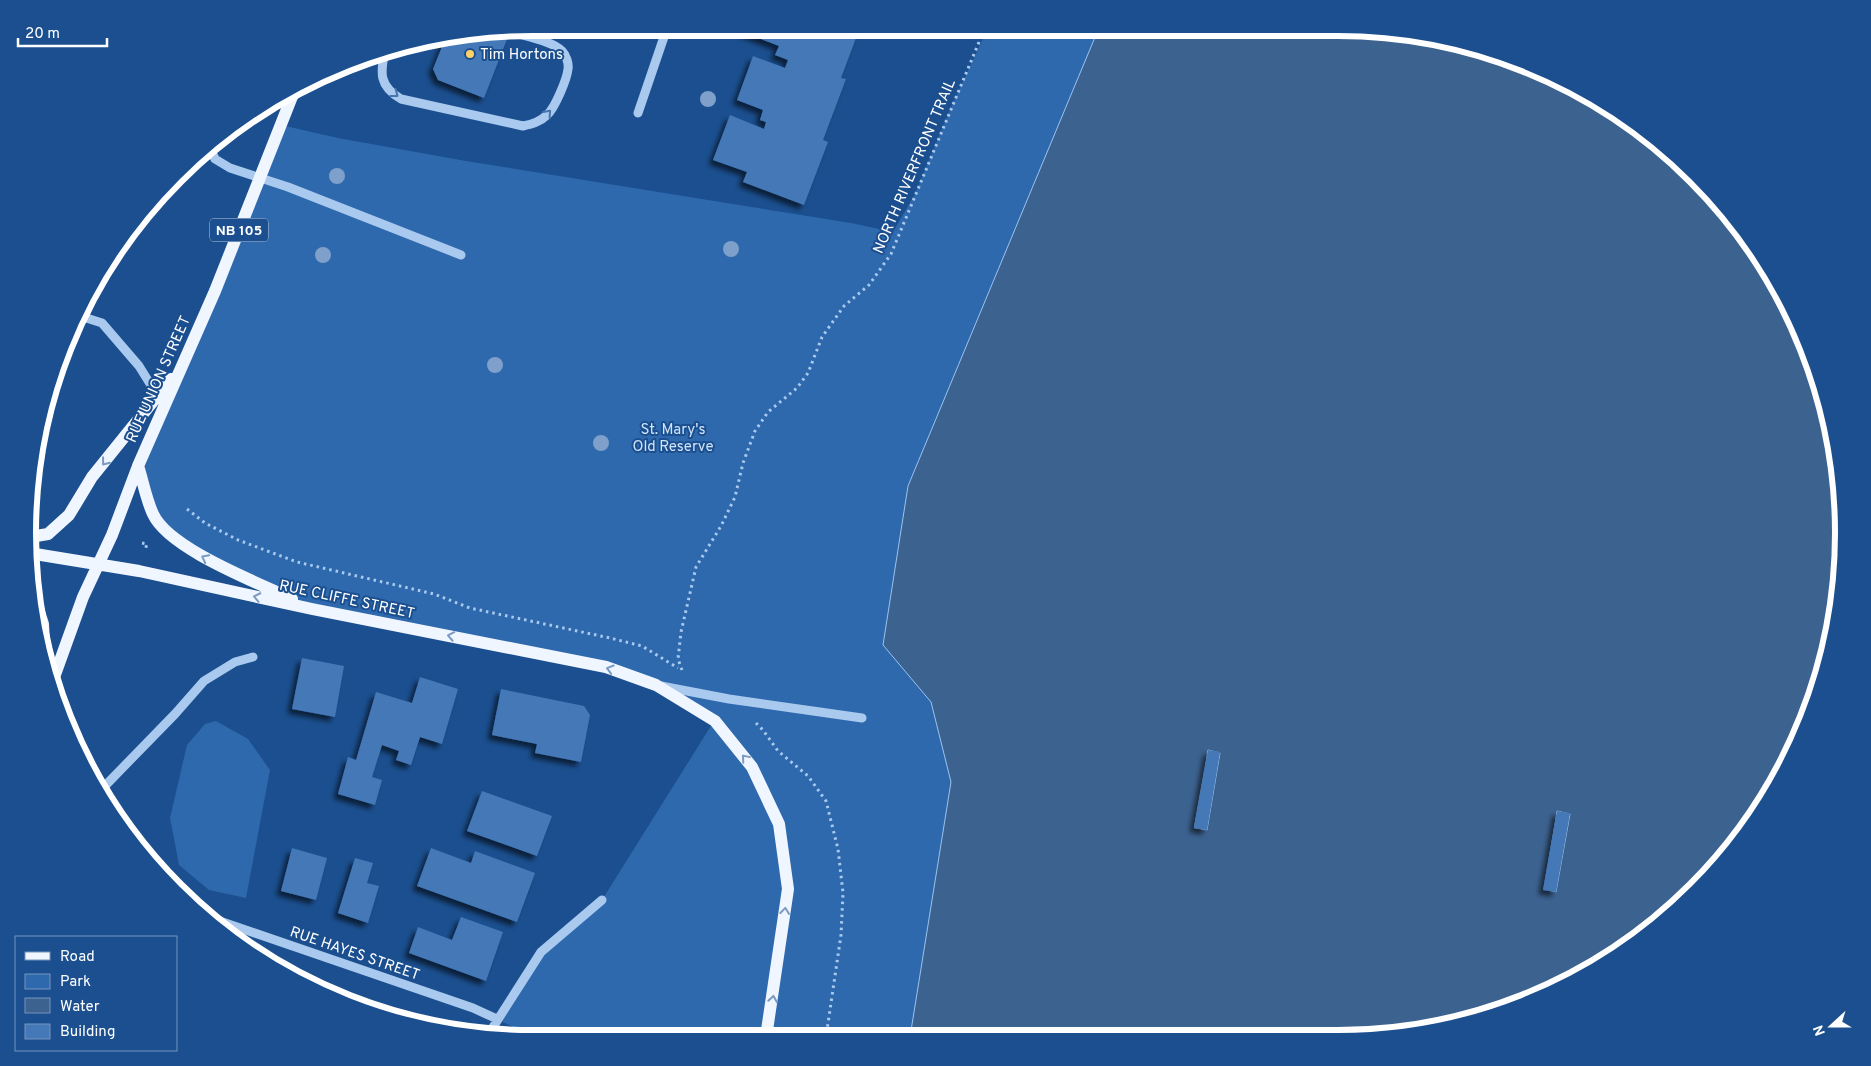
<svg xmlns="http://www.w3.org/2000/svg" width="1871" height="1066" viewBox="0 0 1871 1066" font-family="Overpass,sans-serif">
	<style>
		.green { fill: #2e69ad }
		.water { fill: #3c6290; stroke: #9cc4f0; fill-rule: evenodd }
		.building { fill: #4478b7; filter: url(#shadow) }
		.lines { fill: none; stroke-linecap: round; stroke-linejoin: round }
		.path { stroke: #a9c9ee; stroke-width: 3; stroke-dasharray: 2.5 4; stroke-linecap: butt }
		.minor { stroke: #a9c9ee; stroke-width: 9 }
		.major { stroke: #f0f6ff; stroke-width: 12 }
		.tree { fill: #7ea0ca }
		.oneway { stroke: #4674ac }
		.oneway2 { stroke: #7b9ac1 }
		.poi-dot { fill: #ffd166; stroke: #1b4f8f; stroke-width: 2 }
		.labels { text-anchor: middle; stroke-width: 4; stroke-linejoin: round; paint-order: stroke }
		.shield { fill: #1b4f8f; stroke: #bbcadd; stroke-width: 1 }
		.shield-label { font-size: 14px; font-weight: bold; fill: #fff }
		.poi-label { font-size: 15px; fill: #fff; stroke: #1b4f8f; text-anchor: start }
		.street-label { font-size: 15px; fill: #fff; stroke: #1b4f8f }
		.park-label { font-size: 15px; fill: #cfe3fa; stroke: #1b4f8f }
		.rim { fill: none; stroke: #fff; stroke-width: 6 }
	</style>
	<defs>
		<filter id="shadow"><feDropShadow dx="-4.5" dy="4.5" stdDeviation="2.5" flood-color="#0009"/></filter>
	</defs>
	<rect width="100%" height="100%" fill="#1b4f8f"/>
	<path class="green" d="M987,30H1098L908,486L883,645L931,702L951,782L910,1037H533L497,1019L541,952L602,900L714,721L656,685L606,667L312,609L164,530L138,466L281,125L338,138L466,161L851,223L893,232L915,194L952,105Z
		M216,721L248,739L270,770L246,898L209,890L179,865L170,818L187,745L205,724Z"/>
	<path class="water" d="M1371,29L1500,54L1619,113L1695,175L1758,252L1805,339L1834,434L1843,533L1834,631L1805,726L1758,814L1695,891L1591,971L1500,1012L1371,1037H910L951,782L931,702L883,645L908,486L1098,30ZM1208,750L1220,753L1207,830L1194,828ZM1557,811L1570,814L1556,892L1544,889Z"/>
	<path class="building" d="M859,30L841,78L846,79L823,140L828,142L804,205L743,182L747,172L713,160L730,115L764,129L766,122L760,120L763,110L737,100L753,56L785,68L788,60L775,55L779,46L740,31Z
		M467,32H489L507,39L484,98L438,80L433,69L446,37Z
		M302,658L344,666L335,717L292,709Z
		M420,677L458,689L442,744L420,737L411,765L396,760L399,751L382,745L372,777L382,780L375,805L338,794L348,757L356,760L376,692L412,703Z
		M501,689L584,706L590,715L581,762L535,753L537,744L492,735Z
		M1208,750L1220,752L1207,830L1194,828Z
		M482,791L552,816L537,856L467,831Z
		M1557,811L1570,813L1556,892L1543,890Z
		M292,848L327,858L316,900L281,891Z
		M431,848L471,863L475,851L535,873L517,922L417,886Z
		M355,858L373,863L367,883L379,886L368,923L338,913Z
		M461,917L503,932L486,981L409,953L418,927L452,940Z
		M381,1007L417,1020V1021L378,1013Z"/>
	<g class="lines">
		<path class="path" d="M187,509L205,523L238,540L297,562L434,594L470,608L610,638L642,646L678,668
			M142,543L147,544L145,550
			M682,670L678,659L681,632L696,567L721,526L735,497L743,463L755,431L768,412L797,388L808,373L822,337L844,306L869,285L891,254L984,30
			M756,723L763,730L778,751L808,776L826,801L838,849L843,893L841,935L826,1037"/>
		<path class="minor" d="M385,51C380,73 379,86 401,99L523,126C532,124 540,122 547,115C555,108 567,79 568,69C569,63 566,55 562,51C553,41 524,36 511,32
			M638,113L666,31
			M209,146L215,159L230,168L288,187L461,255
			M77,315L102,323L139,366L157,395
			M661,686L729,699L862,718
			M99,792L175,714L204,681L235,662L253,657
			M202,915L473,1008L497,1019
			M488,1035L541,952L602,900"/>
		<path class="major" d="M138,466C143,481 146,499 153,514C169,549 257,582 292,599
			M30,537L48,534L69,515L92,477L171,379
			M29,553L139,571L312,609L606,667L656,685L715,721L752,767L779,824L788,889L766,1037
			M36,602L43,624L44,643
			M52,683L83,597L112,535L138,466L215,291L295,89"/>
	</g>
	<g class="tree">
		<circle cx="708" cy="99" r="8"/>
		<circle cx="337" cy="176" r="8"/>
		<circle cx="731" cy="249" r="8"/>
		<circle cx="323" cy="255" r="8"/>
		<circle cx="495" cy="365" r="8"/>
		<circle cx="601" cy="443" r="8"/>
	</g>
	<defs><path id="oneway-chevron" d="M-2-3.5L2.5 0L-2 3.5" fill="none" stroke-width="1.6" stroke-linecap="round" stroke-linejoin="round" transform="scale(1.25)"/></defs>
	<g class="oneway">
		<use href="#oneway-chevron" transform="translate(395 94) rotate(37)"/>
		<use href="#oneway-chevron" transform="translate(548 113) rotate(-48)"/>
	</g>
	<g class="oneway2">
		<use href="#oneway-chevron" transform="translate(105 462) rotate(128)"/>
		<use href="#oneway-chevron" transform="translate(205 558) rotate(-153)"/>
		<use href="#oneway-chevron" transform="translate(257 597) rotate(-168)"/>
		<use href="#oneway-chevron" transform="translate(451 636) rotate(-169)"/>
		<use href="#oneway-chevron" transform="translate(610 669) rotate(-163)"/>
		<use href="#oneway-chevron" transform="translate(745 758) rotate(-130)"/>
		<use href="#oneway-chevron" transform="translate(785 911) rotate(-83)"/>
		<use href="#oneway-chevron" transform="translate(773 999) rotate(-81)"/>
	</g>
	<circle class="poi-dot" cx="470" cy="54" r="5"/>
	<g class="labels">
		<rect class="shield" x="210" y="218.5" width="58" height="23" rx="4"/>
		<g class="shield-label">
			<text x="239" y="235">NB 105</text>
		</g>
		<g class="poi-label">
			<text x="480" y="59">Tim Hortons</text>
		</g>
		<g class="street-label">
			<text transform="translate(914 166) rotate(-67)" y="5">NORTH RIVERFRONT TRAIL</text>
			<text transform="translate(158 379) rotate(-66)" y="5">RUE UNION STREET</text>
			<text transform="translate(347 599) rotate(12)" y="5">RUE CLIFFE STREET</text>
			<text transform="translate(355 953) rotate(19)" y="5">RUE HAYES STREET</text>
		</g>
		<g class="park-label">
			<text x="673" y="434">St. Mary's<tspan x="673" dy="17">Old Reserve</tspan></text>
		</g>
	</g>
	<path d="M0 0H1871V1066H0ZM533 36H1338A497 497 0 0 1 1835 533V533A497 497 0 0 1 1338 1030H533A497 497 0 0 1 36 533V533A497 497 0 0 1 533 36Z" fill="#1b4f8f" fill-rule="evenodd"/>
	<path class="rim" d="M533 36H1338A497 497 0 0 1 1835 533V533A497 497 0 0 1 1338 1030H533A497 497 0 0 1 36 533V533A497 497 0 0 1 533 36Z"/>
	<rect x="15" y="936" width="162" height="115" fill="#1b4f8f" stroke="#7695bc"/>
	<rect x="25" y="952" width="25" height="8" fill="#f0f6ff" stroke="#7695bc"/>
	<text x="60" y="961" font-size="15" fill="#ffffff">Road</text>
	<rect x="25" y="974" width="25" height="15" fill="#2e69ad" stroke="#7695bc"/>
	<text x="60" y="986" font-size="15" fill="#ffffff">Park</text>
	<rect x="25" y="998" width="25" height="15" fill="#3c6290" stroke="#7695bc"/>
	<text x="60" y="1011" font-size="15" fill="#ffffff">Water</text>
	<rect x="25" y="1024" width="25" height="15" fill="#4478b7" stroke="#7695bc"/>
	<text x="60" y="1036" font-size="15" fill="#ffffff">Building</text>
	<g transform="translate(1831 1026) rotate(249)" stroke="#1b4f8f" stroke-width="4" paint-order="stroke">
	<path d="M0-4L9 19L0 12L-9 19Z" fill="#ffffff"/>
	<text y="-8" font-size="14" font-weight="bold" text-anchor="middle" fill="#ffffff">N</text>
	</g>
	<path d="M18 38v8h89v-8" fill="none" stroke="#ffffff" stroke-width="2.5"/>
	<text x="25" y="38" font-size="15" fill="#ffffff" stroke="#1b4f8f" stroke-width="4" paint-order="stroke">20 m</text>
</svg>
